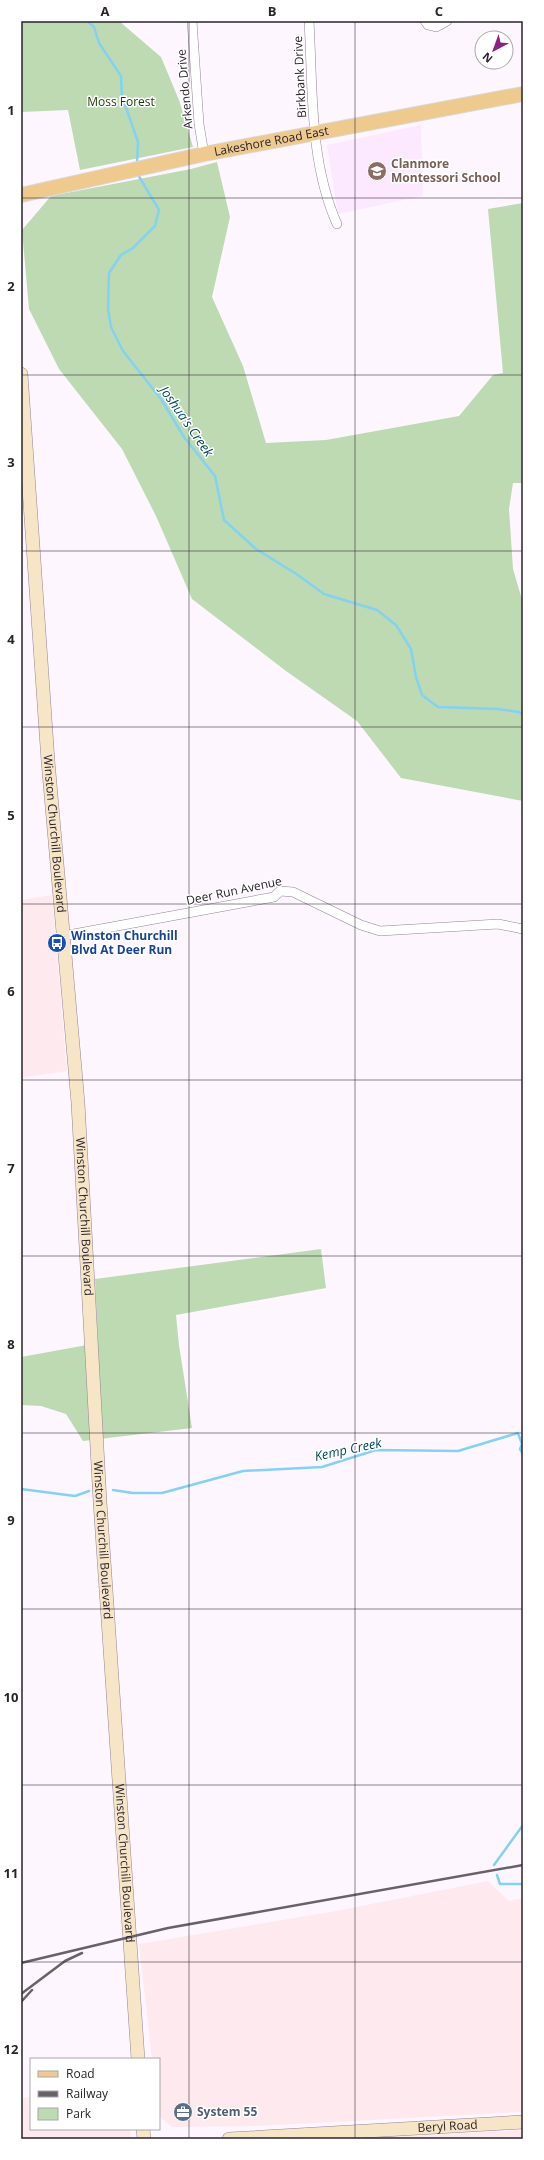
<svg xmlns="http://www.w3.org/2000/svg" width="544" height="2160" viewBox="0 0 544 2160" font-family="'Open Sans',sans-serif">
	<style>
		.built { fill: #fce9ff }
		.industrial { fill: #fee9ee }
		.green { fill: #bddab2 }
		.lines { fill: none; stroke-linecap: round; stroke-linejoin: round }
		.stream { stroke: #83d2f4; stroke-width: 2.5 }
		.street-casing { stroke: #938396; stroke-width: 10 }
		.secondary-casing { stroke: #938396; stroke-width: 14 }
		.primary-casing { stroke: #d9d7d9; stroke-width: 16 }
		.street { stroke: #fff; stroke-width: 9 }
		.secondary { stroke: #f7e5c7; stroke-width: 13 }
		.primary { stroke: #efca8e; stroke-width: 14 }
		.rail { stroke: #686169; stroke-width: 2.5 }
		.grid { fill: none; stroke: #2a232b; stroke-width: 1; stroke-opacity: 0.55 }
		.labels { text-anchor: middle; stroke-width: 3; stroke-linejoin: round; paint-order: stroke }
		.street-label { font-size: 12px; fill: #2a232b; stroke: #fff }
		.park-label { font-size: 12px; fill: #173d00; stroke: #fff }
		.education-label { font-size: 12px; font-weight: bold; fill: #785e54; stroke: #fff; text-anchor: start }
		.transit-label { font-size: 12px; font-weight: bold; fill: #164399; stroke: #fff; text-anchor: start }
		.service-label { font-size: 12px; font-weight: bold; fill: #4e5e75; stroke: #fff; text-anchor: start }
		.water-label { font-size: 13px; font-style: italic; fill: #014960; stroke: #fff }
		.neatline { fill: none; stroke: #2a232b; stroke-width: 1.5 }
		.grid-label { font-size: 13px; text-anchor: middle; font-weight: bold; fill: #2a232b }
	</style>
	<rect width="100%" height="100%" fill="#fef6ff"/>
	<path class="built" d="M421,125L423,196L338,214L327,145Z"/>
	<path class="industrial" d="M52,895L67,1071L21,1078V900Z
		M488,1881L509,1901L523,1898V2112L258,2126L172,2127L159,2116V2059H152L139,1944L336,1911Z
		M31,2097V2129H130L131,2139H21V2098Z
		M523,2130V2139H346Z"/>
	<path class="green" d="M21,21H119L161,57L179,100L193,147L80,170L68,110L21,112Z
		M217,162L230,217L212,297L243,366L266,443L326,440L459,416L493,375L503,373L488,209L523,203V483H513L509,509L513,569L523,603V801L401,778L357,721L286,671L192,599L156,516L122,449L59,369L29,309L22,230L51,196L191,169Z
		M321,1249L326,1288L176,1315L179,1345L192,1428L83,1441L66,1414L41,1406L21,1405V1357L98,1343L95,1279Z"/>
	<g class="lines">
		<path class="stream" d="M87,21L94,27L99,43L121,76L122,96L138,142L137,164
			M137,173L159,210L155,226L133,248L121,255L109,273L108,309L111,327L123,351L161,399L184,437L215,476L224,520L256,549L298,575L324,594L377,610L396,625L411,649L416,677L422,695L438,707L498,709L519,712L523,715
			M21,1489L75,1496L89,1491
			M113,1490L133,1493H162L243,1471L322,1467L376,1450L458,1451L518,1433L522,1444L520,1449L523,1454
			M494,1865L523,1825
			M497,1875L500,1884H523"/>
		<defs>
			<path id="street" d="M192,21L199,124L204,154
				M309,21C313,88 309,161 337,224
				M425,21L428,25L436,27L447,21
				M63,936L274,897L280,891L293,892L361,925L380,931L498,924L523,929"/>
			<g id="secondary">
				<path id="s1" d="M21,374L48,761L78,1103L100,1502L138,2059"/>
				<path d="M143,2129L144,2139"/>
				<path id="s2" d="M229,2139L523,2122"/>
			</g>
			<g id="primary">
				<path id="s3" d="M21,195L204,154L523,94"/>
			</g>
		</defs>
		<use href="#street" class="street-casing"/>
		<use href="#secondary" class="secondary-casing"/>
		<use href="#primary" class="primary-casing"/>
		<use href="#street" class="street"/>
		<use href="#secondary" class="secondary"/>
		<use href="#primary" class="primary"/>
		<path class="rail" d="M21,1963L168,1928L523,1865
			M21,1994L65,1961L82,1953
			M21,2002L32,1990"/>
	</g>
	<path class="grid" d="M189,21V2139M355,21V2139M21,198H523M21,375H523M21,551H523M21,727H523M21,904H523M21,1080H523M21,1256H523M21,1433H523M21,1609H523M21,1785H523M21,1962H523"/>
	<defs>
		<symbol id="school-disc" viewBox="-11 -11 22 22"><circle r="9.5" fill="#8d6e63" stroke="#fff"/><path d="M0-5L7-2L0 1L-7-2ZM-4 1L0 2.5L4 1V4Q0 6-4 4Z" fill="#fff"/></symbol>
		<symbol id="bus-disc" viewBox="-11 -11 22 22"><circle r="9.5" fill="#1a4fb4" stroke="#fff"/><path d="M-5-6H5V4H4V6H2V4H-2V6H-4V4H-5ZM-3.5-4V0h7V-4ZM-3.5 1.2v1.5H-2V1.2ZM2 1.2v1.5H3.5V1.2Z" fill="#fff"/></symbol>
		<symbol id="office-disc" viewBox="-11 -11 22 22"><circle r="9.5" fill="#5c6f8a" stroke="#fff"/><path d="M-6-3h4V-5.5h4V-3h4V5H-6ZM-1-4.5V-3h2v-1.5ZM-6 0V1H6V0Z" fill="#fff"/></symbol>
	</defs>
	<g fill-rule="evenodd">
		<use href="#school-disc" x="366" y="160" width="22" height="22"/>
		<use href="#bus-disc" x="46" y="932" width="22" height="22"/>
		<use href="#office-disc" x="172" y="2101" width="22" height="22"/>
	</g>
	<g class="labels">
		<g class="street-label">
			<text transform="translate(300 77) rotate(-93)" y="4">Birkbank Drive</text>
			<text transform="translate(185 89) rotate(-95)" y="4">Arkendo Drive</text>
			<text dy="4" stroke="none"><textPath href="#s3" startOffset="256">Lakeshore Road East</textPath></text>
			<text dy="4" stroke="none"><textPath href="#s1" startOffset="461">Winston Churchill Boulevard</textPath></text>
			<text transform="translate(234 891) rotate(-12)" y="4">Deer Run Avenue</text>
			<text dy="4" stroke="none"><textPath href="#s1" startOffset="845">Winston Churchill Boulevard</textPath></text>
			<text dy="4" stroke="none"><textPath href="#s1" startOffset="1169">Winston Churchill Boulevard</textPath></text>
			<text dy="4" stroke="none"><textPath href="#s1" startOffset="1493">Winston Churchill Boulevard</textPath></text>
			<text dy="4" stroke="none"><textPath href="#s2" startOffset="219">Beryl Road</textPath></text>
		</g>
		<g class="park-label">
			<text x="121" y="106">Moss Forest</text>
		</g>
		<g class="education-label">
			<text x="391" y="168">Clanmore<tspan x="391" dy="14">Montessori School</tspan></text>
		</g>
		<g class="transit-label">
			<text x="71" y="940">Winston Churchill<tspan x="71" dy="14">Blvd At Deer Run</tspan></text>
		</g>
		<g class="service-label">
			<text x="197" y="2116">System 55</text>
		</g>
		<g class="water-label">
			<text transform="translate(187 421) rotate(55)" y="5">Joshua's Creek</text>
			<text transform="translate(348 1449) rotate(-12)" y="5">Kemp Creek</text>
		</g>
	</g>
	<rect width="544" height="2160" fill="none" stroke="#ffffff" stroke-width="44"/>
	<rect x="30" y="2058" width="130" height="72" fill="#ffffff" stroke="#aaa7aa"/>
	<rect x="38" y="2071" width="20" height="6" fill="#efca8e" stroke="#aaa7aa"/>
	<text x="66" y="2078" font-size="12" fill="#2a232b">Road</text>
	<rect x="38" y="2091" width="20" height="6" fill="#686169" stroke="#aaa7aa"/>
	<text x="66" y="2098" font-size="12" fill="#2a232b">Railway</text>
	<rect x="38" y="2108" width="20" height="12" fill="#bddab2" stroke="#aaa7aa"/>
	<text x="66" y="2118" font-size="12" fill="#2a232b">Park</text>
	<g transform="translate(494 50) rotate(221)"><circle r="19" fill="#ffffff" stroke="#aaa7aa"/>
	<path d="M0-3L7 15L0 10L-7 15Z" fill="#8b2186"/>
	<text y="-6" font-size="11" font-weight="bold" text-anchor="middle" fill="#2a232b">N</text>
	</g>
	<rect x="22" y="22" width="500" height="2116" class="neatline"/>
	<g class="grid-label">
		<text x="105" y="16">A</text>
		<text x="272" y="16">B</text>
		<text x="439" y="16">C</text>
		<text x="11" y="115">1</text>
		<text x="11" y="291">2</text>
		<text x="11" y="467">3</text>
		<text x="11" y="644">4</text>
		<text x="11" y="820">5</text>
		<text x="11" y="996">6</text>
		<text x="11" y="1173">7</text>
		<text x="11" y="1349">8</text>
		<text x="11" y="1525">9</text>
		<text x="11" y="1702">10</text>
		<text x="11" y="1878">11</text>
		<text x="11" y="2054">12</text>
	</g>
</svg>
